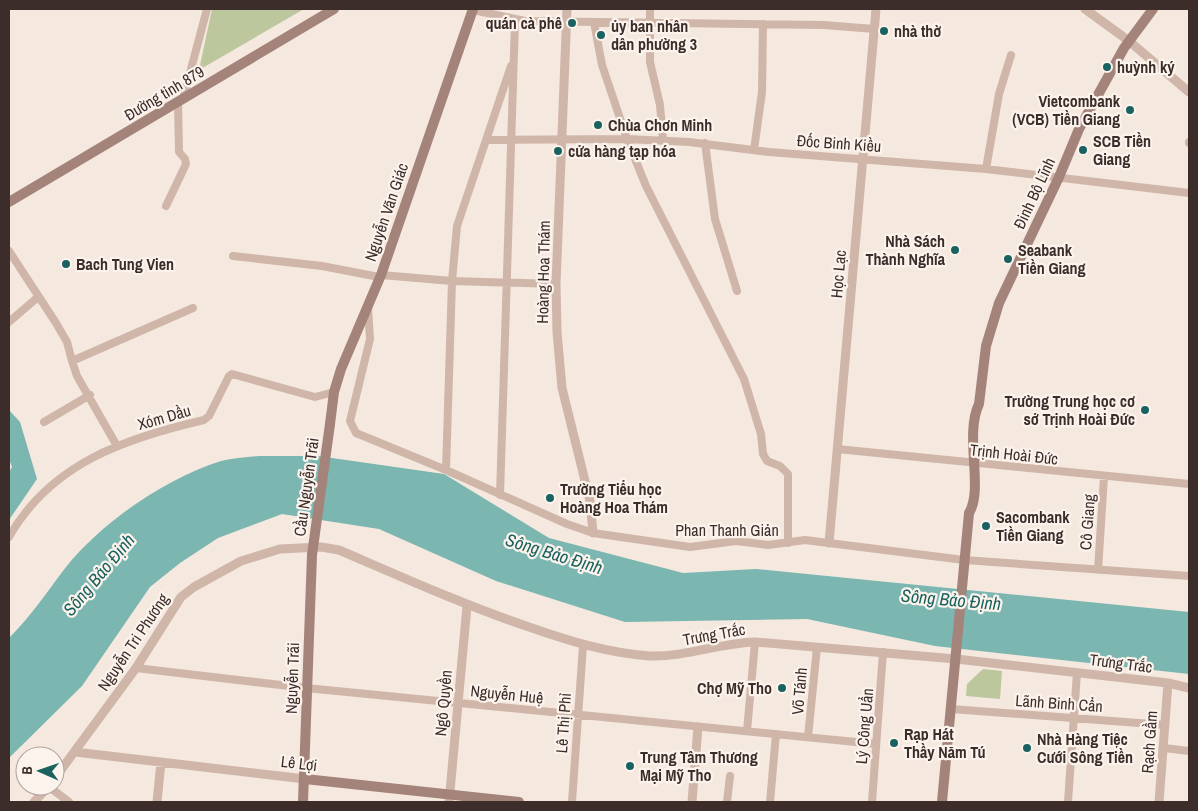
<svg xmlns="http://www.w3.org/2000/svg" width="1198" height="811" viewBox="0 0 1198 811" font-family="'Archivo Narrow',sans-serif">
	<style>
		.green { fill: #bdc79d }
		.water { fill: #7bb6b1 }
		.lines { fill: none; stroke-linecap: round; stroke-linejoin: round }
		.minor { stroke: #cfb6a9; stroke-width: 8 }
		.tertiary { stroke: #cfb6a9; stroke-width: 9 }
		.secondary { stroke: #a4847a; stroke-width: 10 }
		.secondary-bridge { stroke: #a4847a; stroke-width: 10 }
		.poi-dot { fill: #1a625f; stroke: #fcf3ed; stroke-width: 2 }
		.labels { text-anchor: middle; stroke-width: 4.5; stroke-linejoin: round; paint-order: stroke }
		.poi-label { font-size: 16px; font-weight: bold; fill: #3c2d2a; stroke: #fcf3ed; text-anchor: start }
		.street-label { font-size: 16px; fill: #3c2d2a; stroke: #fcf3ed }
		.water-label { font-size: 18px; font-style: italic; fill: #1a625f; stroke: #fcf3ed }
	</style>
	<rect width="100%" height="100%" fill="#f5e8df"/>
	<path class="green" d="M212,9H304L199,70Z
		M983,669L1002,671L1000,699L966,696L967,684Z"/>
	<path class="water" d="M9,410L20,422L37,479L9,520V472L12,467L9,459Z
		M259,456H318L444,474L549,538L683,573L756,569L1189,612V674L935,646L807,619L625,622L496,581L379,529L282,514L218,538L180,563L150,587L82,686L9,758V638C31,616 47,592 66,567C103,521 165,479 221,461C233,458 247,457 259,456Z"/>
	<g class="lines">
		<path class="minor" d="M650,9V62L660,105L663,140
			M473,10L525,21L824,25L874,29
			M594,22L602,65L627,139L646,186L744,379L761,434L763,454L767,461L780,466L788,474V543
			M183,99L207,9
			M486,140L627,139L689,142L769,152L986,169L1189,193
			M1189,142V143
			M705,143L715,219L737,291
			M754,150L762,92L763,24
			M986,169L999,94L1011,55
			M166,206L186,164L185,159L179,152L178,102
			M9,251L56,323L67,342L72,361
			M233,256L322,266L379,277
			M381,275L452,281L556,284
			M368,308L370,339L350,421L356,433L446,470L567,524L593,533L690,547L736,541L768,545L805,540L964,560L1189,576
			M9,322L38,297
			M44,422L90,395
			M117,446L77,376L72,361L193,308
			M837,449L1189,484
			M446,470L452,281L457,226L511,66
			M500,495L515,20
			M9,537C51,463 126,438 204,420L209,416L229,376L232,374L315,397L334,392
			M1098,570L1104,477
			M136,668L306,688L876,744
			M951,709L1165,725
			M747,731L755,642
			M808,737L817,647
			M1164,748L1189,751
			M48,786L69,802
			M572,802L583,646
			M727,802L730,776
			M770,802L776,734
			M872,802L883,652
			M1068,802L1077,673"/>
		<path class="tertiary" d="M567,9L556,284L557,332L562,388L590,501L593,533
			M1085,9L1129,41L1189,92
			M829,543L876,9
			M75,752L305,779
			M55,778L136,668L181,597L194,587L241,561L280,549L321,547L339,550C402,577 464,605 529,627C569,641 608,653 650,656C686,657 720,643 755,642L956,659L1168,683L1189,688
			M34,802L49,786
			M157,802L161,762
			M449,802L467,606
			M692,802L698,727
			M1159,802L1168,683"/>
		<path class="secondary" d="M9,202L334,9
			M330,424L334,392L341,369L381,275L473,9
			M305,779L519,802
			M303,802L312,555
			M942,802L969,513C984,489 964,435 979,404L986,346L999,303L1059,177L1079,129L1124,48L1153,9"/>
		<path class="secondary-bridge" d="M312,555L330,424"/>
	</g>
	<g class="poi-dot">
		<circle cx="572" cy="23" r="5"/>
		<circle cx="884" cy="31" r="5"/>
		<circle cx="601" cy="35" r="5"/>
		<circle cx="1107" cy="67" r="5"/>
		<circle cx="1130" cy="110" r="5"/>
		<circle cx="598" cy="125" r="5"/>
		<circle cx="1083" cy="150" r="5"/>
		<circle cx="558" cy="151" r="5"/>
		<circle cx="955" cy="250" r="5"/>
		<circle cx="1008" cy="259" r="5"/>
		<circle cx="66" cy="264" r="5"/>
		<circle cx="1145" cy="410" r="5"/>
		<circle cx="550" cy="498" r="5"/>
		<circle cx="986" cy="526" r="5"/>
		<circle cx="782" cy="688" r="5"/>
		<circle cx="894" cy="743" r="5"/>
		<circle cx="1027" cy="748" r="5"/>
		<circle cx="630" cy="766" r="5"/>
	</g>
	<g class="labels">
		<g class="poi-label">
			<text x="562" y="29" text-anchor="end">quán cà phê</text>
			<text x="611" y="32">ủy ban nhân<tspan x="611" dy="18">dân phường 3</tspan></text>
			<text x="894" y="37">nhà thờ</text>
			<text x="1117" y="73">huỳnh ký</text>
			<text x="1120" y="107" text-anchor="end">Vietcombank<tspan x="1120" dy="18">(VCB) Tiền Giang</tspan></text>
			<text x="608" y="131">Chùa Chơn Minh</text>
			<text x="1093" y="147">SCB Tiền<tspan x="1093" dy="18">Giang</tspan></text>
			<text x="568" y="157">cửa hàng tạp hóa</text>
			<text x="945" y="247" text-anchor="end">Nhà Sách<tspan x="945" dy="18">Thành Nghĩa</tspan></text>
			<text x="1018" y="256">Seabank<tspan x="1018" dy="18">Tiền Giang</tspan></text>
			<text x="76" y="270">Bach Tung Vien</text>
			<text x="1135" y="407" text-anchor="end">Trường Trung học cơ<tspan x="1135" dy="18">sở Trịnh Hoài Đức</tspan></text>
			<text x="560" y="495">Trường Tiểu học<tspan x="560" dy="18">Hoàng Hoa Thám</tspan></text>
			<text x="996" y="523">Sacombank<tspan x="996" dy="18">Tiền Giang</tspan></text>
			<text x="772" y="694" text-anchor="end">Chợ Mỹ Tho</text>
			<text x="904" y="740">Rạp Hát<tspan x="904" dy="18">Thầy Năm Tú</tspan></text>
			<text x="1037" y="745">Nhà Hàng Tiệc<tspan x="1037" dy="18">Cưới Sông Tiền</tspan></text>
			<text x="640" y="763">Trung Tâm Thương<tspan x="640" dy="18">Mại Mỹ Tho</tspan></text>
		</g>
		<g class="street-label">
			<text transform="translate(164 93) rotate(-31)" y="6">Đường tỉnh 879</text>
			<text transform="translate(839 143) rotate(4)" y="6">Đốc Binh Kiều</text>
			<text transform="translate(1034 193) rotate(-65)" y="6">Đinh Bộ Lĩnh</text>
			<text transform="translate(386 212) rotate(-71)" y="6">Nguyễn Văn Giác</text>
			<text transform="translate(543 272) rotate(-89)" y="6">Hoàng Hoa Thám</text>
			<text transform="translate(838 274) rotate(-85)" y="6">Học Lạc</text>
			<text transform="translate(164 417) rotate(-16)" y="6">Xóm Dầu</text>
			<text transform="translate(1014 454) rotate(6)" y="6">Trịnh Hoài Đức</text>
			<text transform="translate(306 487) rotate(-82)" y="6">Cầu Nguyễn Trãi</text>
			<text transform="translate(1087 522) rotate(-86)" y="6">Cô Giang</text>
			<text x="727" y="536">Phan Thanh Giản</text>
			<text transform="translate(714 634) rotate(-10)" y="6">Trưng Trắc</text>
			<text transform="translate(133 642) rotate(-56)" y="6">Nguyễn Tri Phương</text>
			<text transform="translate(1121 663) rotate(7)" y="6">Trưng Trắc</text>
			<text transform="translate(292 678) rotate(-88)" y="6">Nguyễn Trãi</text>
			<text transform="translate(799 691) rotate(-85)" y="6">Võ Tánh</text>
			<text transform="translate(507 694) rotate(6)" y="6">Nguyễn Huệ</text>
			<text transform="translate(443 703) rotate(-85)" y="6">Ngô Quyền</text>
			<text transform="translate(1059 703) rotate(4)" y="6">Lãnh Binh Cẩn</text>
			<text transform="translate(563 723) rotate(-86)" y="6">Lê Thị Phỉ</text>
			<text transform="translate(864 726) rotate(-85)" y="6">Lý Công Uẩn</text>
			<text transform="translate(1149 742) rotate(-86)" y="6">Rạch Gầm</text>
			<text transform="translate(299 763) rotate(7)" y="6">Lê Lợi</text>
		</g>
		<g class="water-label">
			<text transform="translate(554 554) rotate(17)" y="6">Sông Bảo Định</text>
			<text transform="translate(99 575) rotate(-50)" y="6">Sông Bảo Định</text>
			<text transform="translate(951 600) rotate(5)" y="6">Sông Bảo Định</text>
		</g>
	</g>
	<rect width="1198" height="811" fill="none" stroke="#3c2d2a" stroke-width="20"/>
	<g transform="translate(40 771) rotate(272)"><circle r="24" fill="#fcf3ed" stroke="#afa49f"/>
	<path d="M0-4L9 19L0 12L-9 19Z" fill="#1a625f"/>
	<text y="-8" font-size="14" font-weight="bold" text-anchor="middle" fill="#3c2d2a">B</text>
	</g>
</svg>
